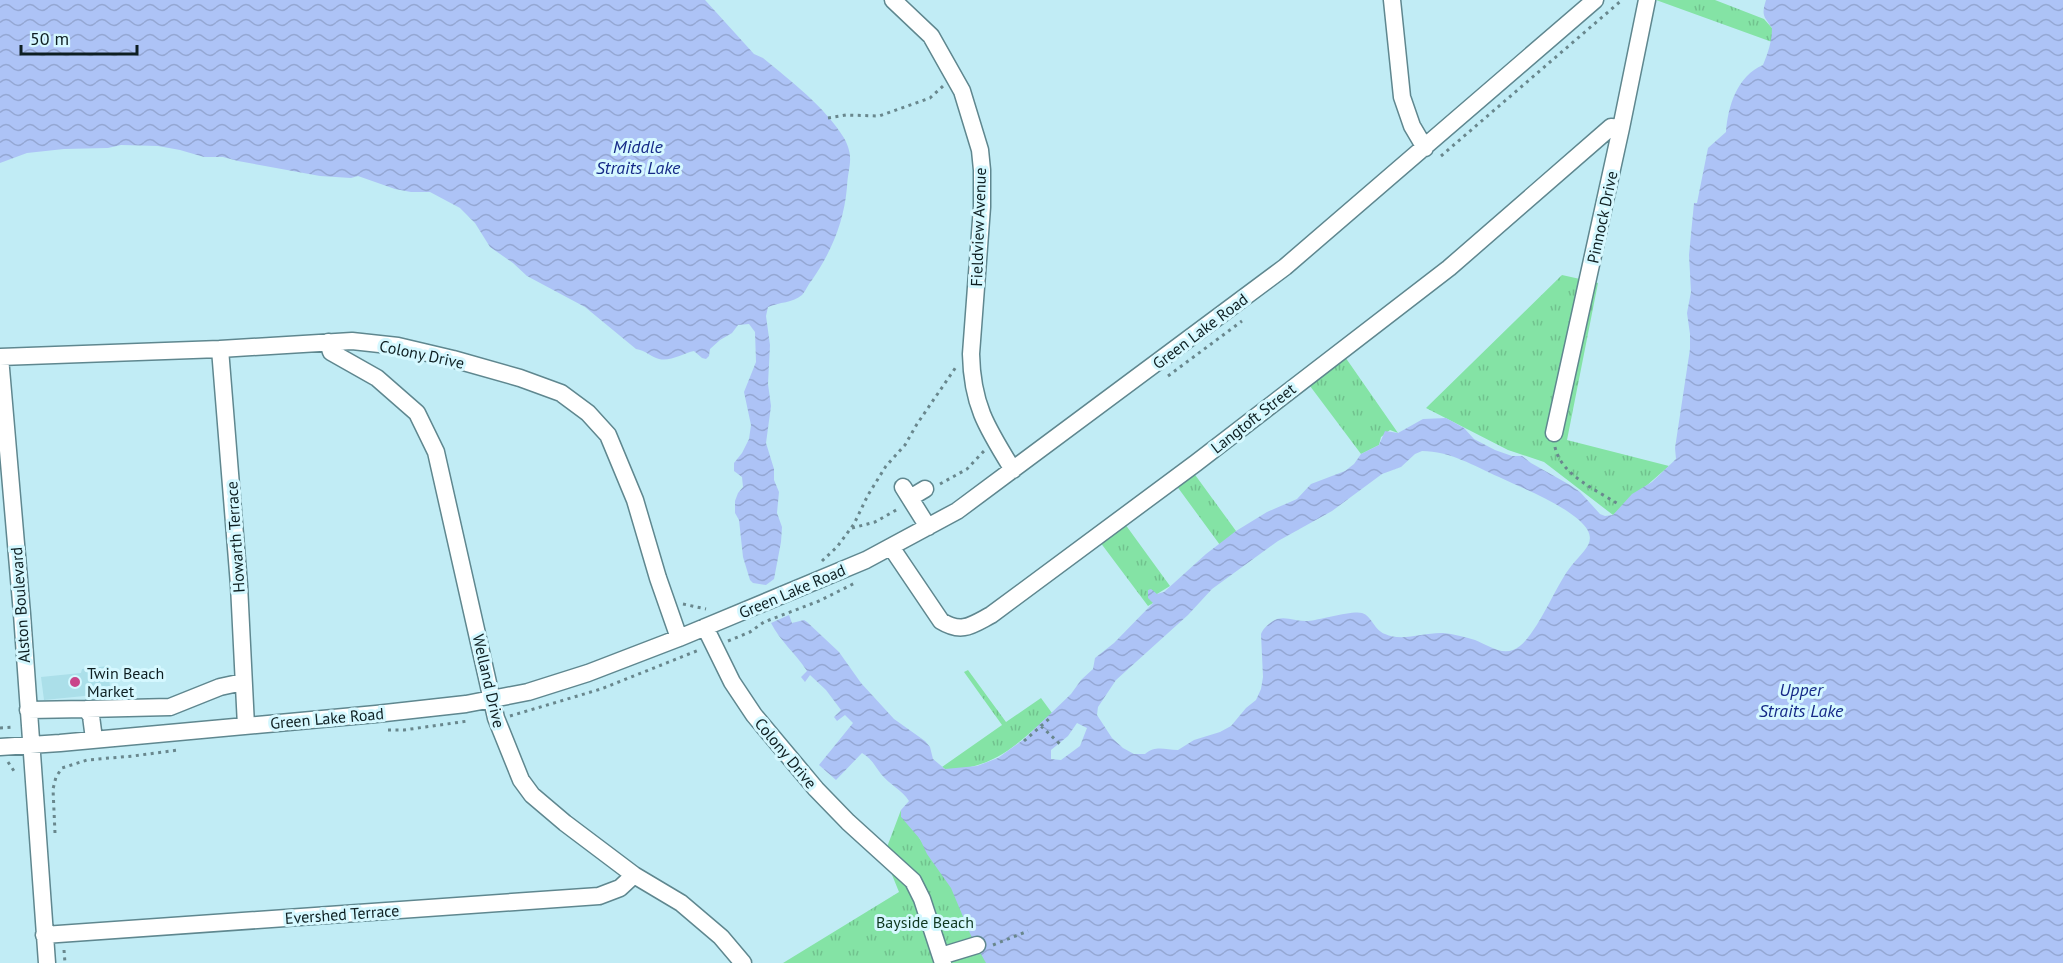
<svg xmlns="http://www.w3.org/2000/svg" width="2063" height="963" viewBox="0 0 2063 963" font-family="'PT Sans',sans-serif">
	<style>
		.built { fill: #abdfe9 }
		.park { fill: url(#park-tufts) }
		.water { fill: url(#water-waves); fill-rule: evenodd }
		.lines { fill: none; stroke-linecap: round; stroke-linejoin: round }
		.minor-casing { stroke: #5f878f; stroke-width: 19 }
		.path { stroke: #69878d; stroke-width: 3; stroke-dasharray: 3 4.5; stroke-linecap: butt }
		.minor { stroke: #fff; stroke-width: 16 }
		.poi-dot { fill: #c9458a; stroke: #d5f8ff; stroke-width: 2 }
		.labels { text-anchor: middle; stroke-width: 6; stroke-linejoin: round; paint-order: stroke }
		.street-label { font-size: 16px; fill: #0e1f22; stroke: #d5f8ff }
		.poi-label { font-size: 16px; fill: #0e1f22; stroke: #d5f8ff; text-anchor: start }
		.park-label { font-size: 16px; fill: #0f3820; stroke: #d5f8ff }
		.water-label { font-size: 18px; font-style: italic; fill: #152987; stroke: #d5f8ff }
	</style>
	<defs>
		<pattern id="park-tufts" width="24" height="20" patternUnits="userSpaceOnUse" patternTransform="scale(1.5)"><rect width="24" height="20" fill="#84e3a5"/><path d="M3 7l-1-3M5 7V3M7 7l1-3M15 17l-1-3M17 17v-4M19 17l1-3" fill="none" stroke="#71c28e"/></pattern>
		<pattern id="water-waves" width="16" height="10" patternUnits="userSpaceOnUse" patternTransform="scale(1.5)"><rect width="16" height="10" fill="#adc3f6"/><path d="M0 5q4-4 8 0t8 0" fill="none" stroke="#94a7d3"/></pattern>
	</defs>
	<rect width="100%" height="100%" fill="#c1ecf5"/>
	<path class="built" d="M108,666L110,687L94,689V695L44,700L41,677L81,673L82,669Z"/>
	<path class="park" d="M1656,0H1715L1764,19L1772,28V42Z
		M1562,275L1598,283L1567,440L1669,466L1613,515L1544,462L1508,450L1426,408Z
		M1343,354L1398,433L1390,430L1381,437L1379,445L1361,454L1307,382Z
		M1193,472L1236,531L1220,545L1176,485Z
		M1125,524L1170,586L1157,594L1153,603L1148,606L1100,542Z
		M968,670L1006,722L1041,698L1052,713C1019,743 992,771 945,769L942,767L1002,725L964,672Z
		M901,810L961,902L994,963H783L899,892L884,855Z"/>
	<path class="water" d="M0,0H705L754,54L763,58C792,82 824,106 844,138C855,158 848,166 847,187C844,221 832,251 812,280C808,284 806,291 802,295C793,303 779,302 768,307L766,316L770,345L768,384L771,406L766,443L774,469V480L779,492L777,513L782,527L781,542L774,579L766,585L753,583L750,580L743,557L739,520L735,513V501L738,493L743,487L742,477L734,471V463L742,453L749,439L751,425L744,392L756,362L755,332L749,324L738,325L732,333L720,340L710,349L709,356L706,359L702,358L694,351C684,353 670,362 659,359C651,357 645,350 636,349L585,307L527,276L513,263L490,247L475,223L460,208L430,192H411L395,189L358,176L351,178L320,176L238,161L223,157H204L180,150L158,146L121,145L108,148L64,149L27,153L0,163Z
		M1766,0H2063V963H986L972,938L951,888L927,854L920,839L901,817V810L909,801C902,790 889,784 881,774C874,765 873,760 862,753L836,780L819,765L853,723L845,715L837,721L834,717L841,710L826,690L810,675L805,682L801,677L807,671C796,654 780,641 771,623L789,615L792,623L804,620L807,622L839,652L861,683L894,719L925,741L930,747L933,759L945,769L977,766L998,758L1023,740L1071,694L1081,680L1093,669L1095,658L1114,643L1153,603L1148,598V590L1151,589L1157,594L1164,592L1206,554L1236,531L1267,512L1297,499L1311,484L1345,471L1354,464L1361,454L1379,445L1385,431L1398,433L1423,419L1446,418L1464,428L1474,439L1495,450L1512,456H1522L1531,463L1570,485L1580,492L1600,514L1605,516L1613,515L1632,494L1652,482L1676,459L1675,448L1690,349V334L1687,313L1691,292L1689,255L1694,203H1697L1708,148L1726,132C1728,106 1737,76 1763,65C1768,53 1772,41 1772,28C1764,16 1761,16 1766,0ZM1422,451C1450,451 1474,466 1499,477C1526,490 1555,500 1579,520C1601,540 1585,549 1572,565C1555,585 1535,642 1513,650C1500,655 1486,644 1475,640C1465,637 1453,634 1443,633C1425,632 1402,642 1385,634C1374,630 1372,616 1362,613C1353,610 1319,620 1308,621C1298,622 1287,616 1277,619C1270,622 1263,628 1261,634L1263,677L1261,689L1256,700L1246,708L1231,726L1220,732L1194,740L1178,750C1165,750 1156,745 1145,754H1134L1123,748L1112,738L1097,715L1098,707L1116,680L1188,615L1212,589L1278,541L1332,511L1382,474L1401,467L1415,454ZM1077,723L1087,728L1080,746L1061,760L1051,759V750L1068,736Z"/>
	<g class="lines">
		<defs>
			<path id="minor" d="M893,0L931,36L962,91L980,150L982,170V207L971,354C972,405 987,428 1013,470
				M1392,0L1402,97L1412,126L1425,148
				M328,342L331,352L377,378L417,413L436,452L496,718L521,780L532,795L565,823L634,875L681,903L721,937L743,963
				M220,349L239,585L246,726
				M1554,433L1621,128L1647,0
				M903,487L928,527
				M910,498L925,489
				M891,547L941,621C962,634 972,625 991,615L1196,463L1449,268L1611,127L1621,128
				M705,627L732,682L754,715L816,789L848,822L913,881L922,899L943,963
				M86,709L170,707L220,687L243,682
				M28,710L86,709L91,716L94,739
				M0,747L60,743L376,714L466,704L528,692L588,673L679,638L866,560L957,511L1285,267L1595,0
				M44,935L599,896L620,888L634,875
				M941,956L977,945
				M47,963L22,614L0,357L220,349L352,341L398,346L453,359L520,378L561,393L588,413L608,435L635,500L658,578L679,638"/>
		</defs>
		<use href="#minor" class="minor-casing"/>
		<path class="path" d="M828,118L846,115L879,116L930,98L943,86
			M1441,156L1622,0
			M1168,376L1242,321
			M1555,447C1561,475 1595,489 1618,504
			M940,484L967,469L984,451
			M852,528L875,522L898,509
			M822,561L837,547L854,524L868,495L886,466L905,445L917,424L956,367
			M683,604L706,609
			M728,641L750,632L764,622L819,601L855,583
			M510,716L601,689L699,650
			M1041,726L1062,746
			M0,728L14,727
			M388,730H404L468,721
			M1024,741L1050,718
			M8,762L16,774
			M55,833L53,789L56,777L62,768L87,760L133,756L178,750
			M993,945L1028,931
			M64,950L65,963"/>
		<use href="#minor" class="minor"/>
	</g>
	<circle class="poi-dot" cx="75" cy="682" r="6"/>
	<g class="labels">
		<g class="street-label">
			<text transform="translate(1602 217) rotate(-78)" y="6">Pinnock Drive</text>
			<text transform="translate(978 227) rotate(-88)" y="6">Fieldview Avenue</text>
			<text transform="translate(1200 331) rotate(-37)" y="6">Green Lake Road</text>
			<text transform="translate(422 354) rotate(12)" y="6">Colony Drive</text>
			<text transform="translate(1253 418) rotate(-38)" y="6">Langtoft Street</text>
			<text transform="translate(235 537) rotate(-94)" y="6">Howarth Terrace</text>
			<text transform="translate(792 591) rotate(-23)" y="6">Green Lake Road</text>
			<text transform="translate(20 605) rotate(-94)" y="6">Alston Boulevard</text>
			<text transform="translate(489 681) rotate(77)" y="6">Welland Drive</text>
			<text transform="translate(327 718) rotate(-5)" y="6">Green Lake Road</text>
			<text transform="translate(786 753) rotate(50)" y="6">Colony Drive</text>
			<text transform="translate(342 914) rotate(-4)" y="6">Evershed Terrace</text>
		</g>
		<g class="poi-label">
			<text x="87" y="679">Twin Beach<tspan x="87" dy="18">Market</tspan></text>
		</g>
		<g class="park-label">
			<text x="925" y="928">Bayside Beach</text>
		</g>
		<g class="water-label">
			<text x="638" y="153">Middle<tspan x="638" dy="21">Straits Lake</tspan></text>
			<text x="1801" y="696">Upper<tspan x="1801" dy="21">Straits Lake</tspan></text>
		</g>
	</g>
	<path d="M21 45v9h116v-9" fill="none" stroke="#0e1f22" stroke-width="3"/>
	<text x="30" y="45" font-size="18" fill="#0e1f22" stroke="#d5f8ff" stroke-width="4.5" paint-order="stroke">50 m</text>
</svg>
